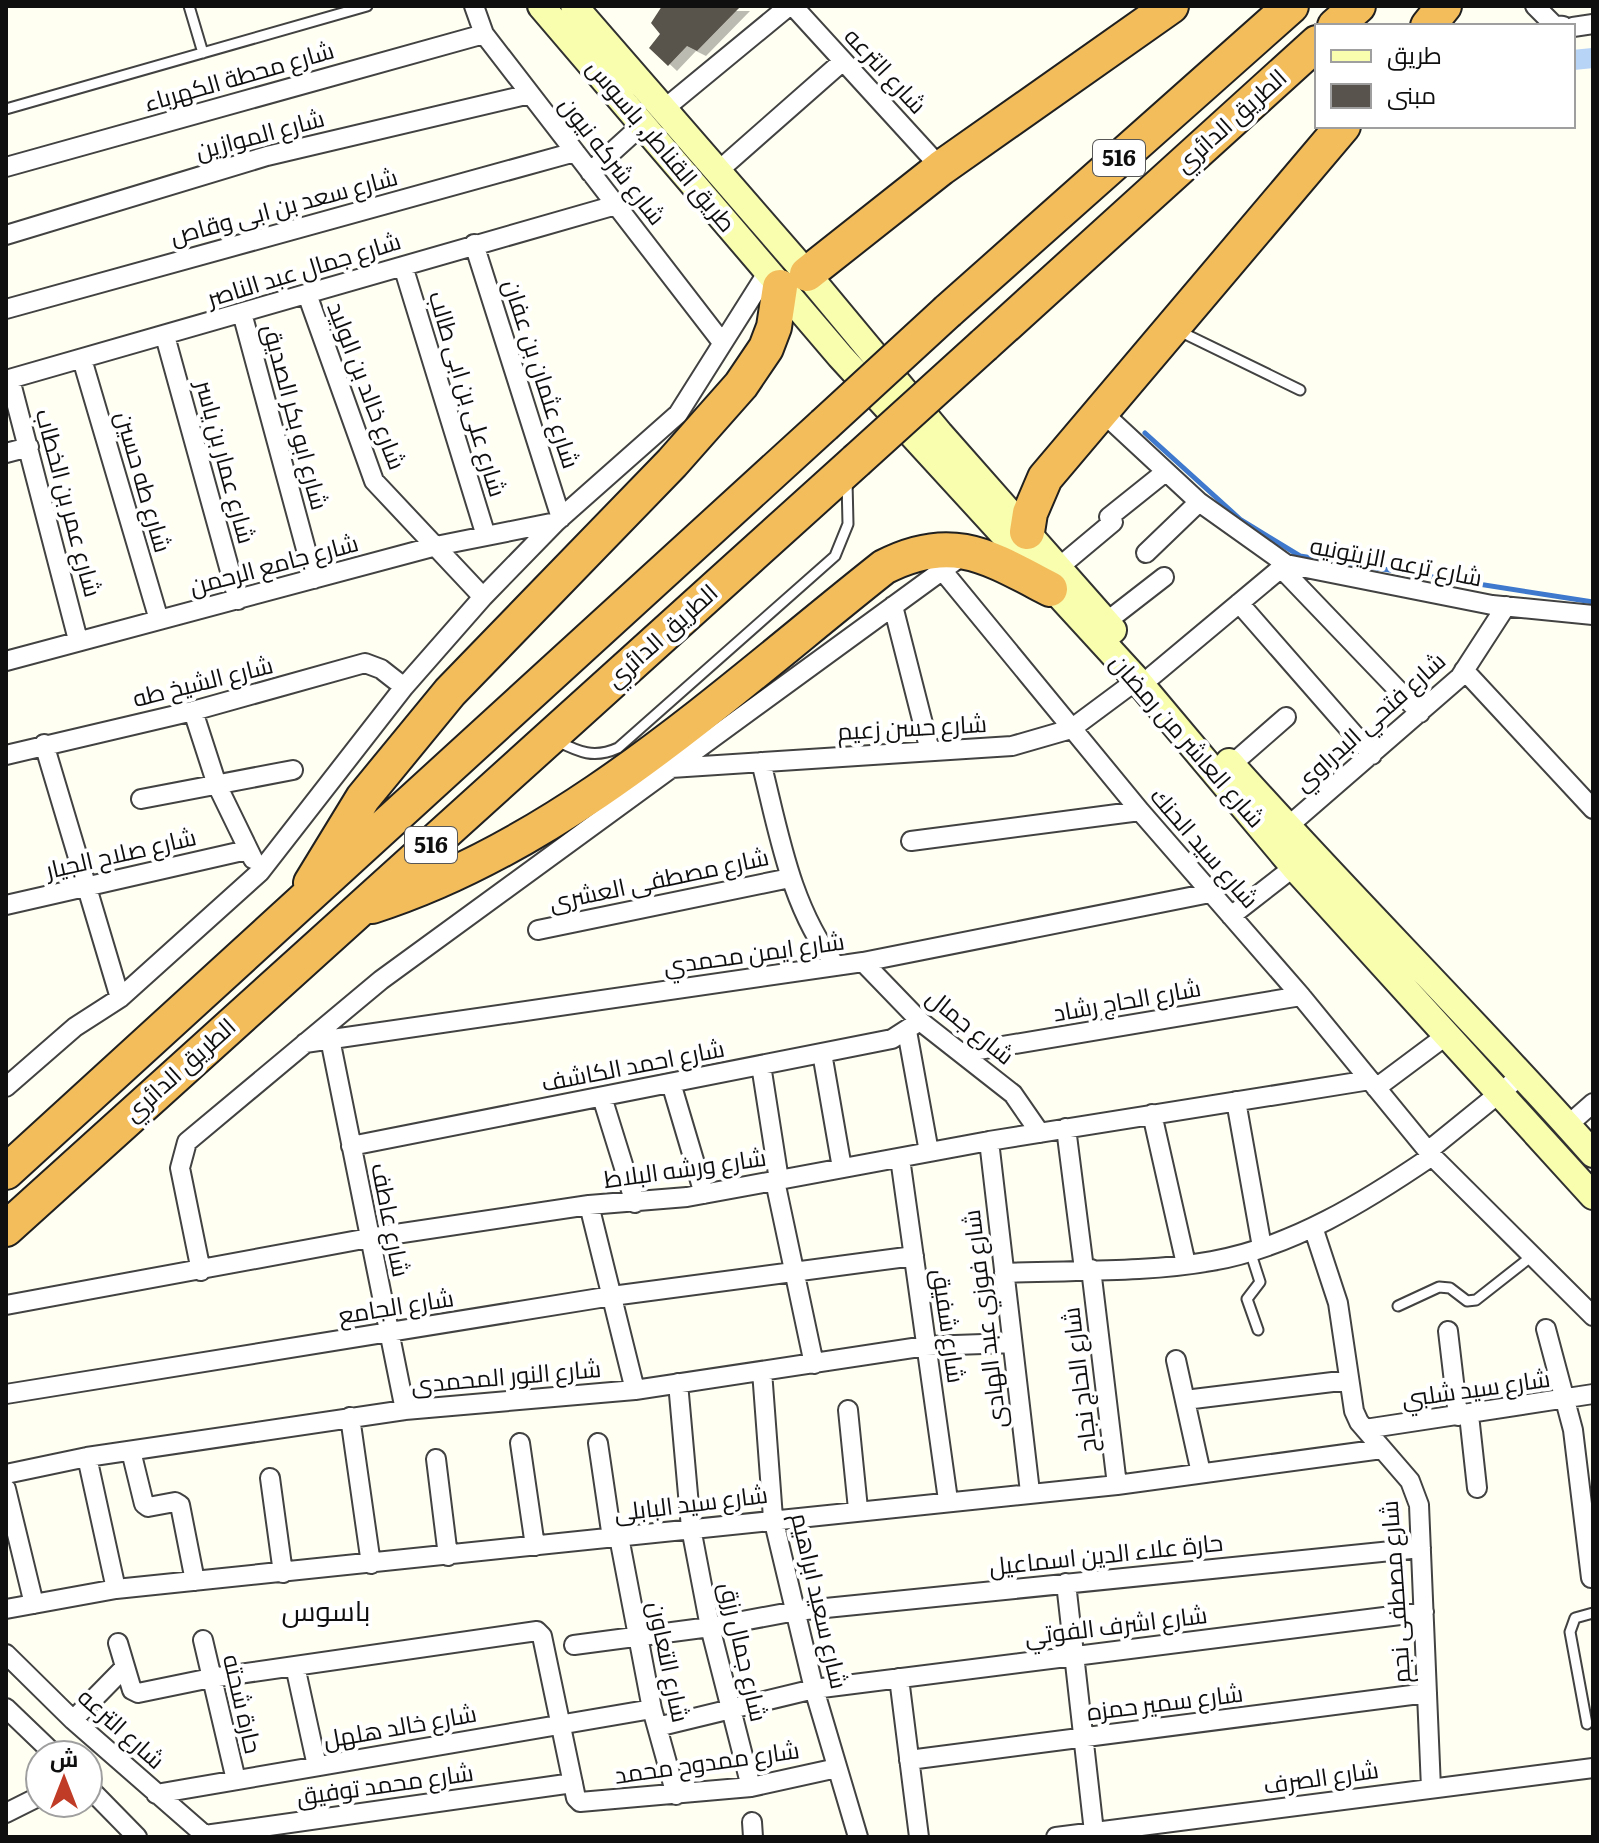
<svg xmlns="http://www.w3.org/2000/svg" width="1599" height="1843" viewBox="0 0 1599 1843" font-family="Literata,Cairo,serif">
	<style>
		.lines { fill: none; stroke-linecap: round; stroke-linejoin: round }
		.stream { stroke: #3e79cd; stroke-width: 5 }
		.canal { stroke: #b7d3f6; stroke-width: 20 }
		.building { fill: #58534c; filter: url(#shadow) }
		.service-casing { stroke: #424242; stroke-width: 13 }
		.minor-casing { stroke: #424242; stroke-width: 22 }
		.secondary-casing { stroke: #313131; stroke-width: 30 }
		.motorway-casing { stroke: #202020; stroke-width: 38 }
		.service { stroke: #fff; stroke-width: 9 }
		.minor { stroke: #fff; stroke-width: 18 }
		.secondary { stroke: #f8feae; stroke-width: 26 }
		.motorway { stroke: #f3bd5c; stroke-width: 34 }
		.motorway-bridge-casing { stroke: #202020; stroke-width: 38; stroke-linecap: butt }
		.motorway-bridge { stroke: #f3bd5c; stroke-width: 34 }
		.labels { text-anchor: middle; stroke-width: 8; stroke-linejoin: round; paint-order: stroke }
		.shield { fill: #fff; stroke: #575757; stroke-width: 2 }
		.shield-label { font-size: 22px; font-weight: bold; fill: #0f0f0f }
		.street-label { font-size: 24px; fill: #0f0f0f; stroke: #fff }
		.quarter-label { font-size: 28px; fill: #0f0f0f; stroke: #fff }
	</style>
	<defs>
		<filter id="shadow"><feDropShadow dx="9" dy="5" stdDeviation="0" flood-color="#0004"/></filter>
	</defs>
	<rect width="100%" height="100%" fill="#fffff2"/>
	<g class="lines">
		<path class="stream" d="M1145,433L1241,520L1300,556L1593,602"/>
		<path class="canal" d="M1573,60L1593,58"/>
	</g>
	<path class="building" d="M662,6H741L697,51L687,46L668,66L649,48L660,34L651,23Z"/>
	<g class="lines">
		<defs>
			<path id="service" d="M189,6L203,53
				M6,109L367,6
				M1179,331L1300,390
				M557,741C579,752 594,759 618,748L835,556L848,524L847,481
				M1250,1251L1260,1282L1247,1299L1258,1330
				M1398,1306L1439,1287L1450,1288L1467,1301L1476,1300L1532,1256
				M1587,1724L1570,1632L1575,1618L1593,1613"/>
			<path id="minor" d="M474,6L484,34L721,341
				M793,6L941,168
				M1535,6L1554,25L1563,26
				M1573,27L1593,24
				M664,109L789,6
				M6,167L484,34
				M590,172L643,124
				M717,172L843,61
				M6,235L267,156L530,94
				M474,244L561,518
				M403,266L486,536
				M307,294L374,481L483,597
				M6,309L575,152
				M242,313L314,579
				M165,336L238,600
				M82,359L159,620
				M10,379L78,640
				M6,380L616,205
				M1102,412L1199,502L1286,564L1492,605L1593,615
				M6,453L29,447
				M1146,553L1199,502
				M1058,568L1113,522L1109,517L1164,473
				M1281,568L1420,713
				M942,570L1140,811L1301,996L1432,1156L1593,1316
				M1239,603L1372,755
				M893,606L930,751
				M1106,622L1164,577
				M6,661L436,546L556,522
				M1464,670L1593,809
				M1152,676L1286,564
				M193,711L217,785L253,859
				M44,744L120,998
				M6,755L193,711L365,663L381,669L404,687
				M761,762C779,833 790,906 836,966
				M1231,765L1286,717
				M671,768L1012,746L1071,729L1137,680
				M141,799L293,770
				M1286,828L1460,677L1506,606
				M911,841L1140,811
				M6,905L247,850
				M1231,916L1294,867
				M538,930L790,878
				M863,962L920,1021L1013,1094L1040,1133
				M907,1031L929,1152
				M330,1039L405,1410
				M305,1043L863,962L1210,893
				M822,1053L842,1168
				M961,1053L1301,996
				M761,1065L779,1180
				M671,1083L704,1194
				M6,1087L75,1027L120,998L260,872L404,687L483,597L556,522L678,414L767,273
				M1376,1088L1447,1035
				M602,1097L635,1203
				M1236,1101L1262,1247
				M1152,1114L1186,1264
				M1568,1125L1593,1103
				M1066,1128L1084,1269
				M989,1141L1030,1492
				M351,1146L892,1039L920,1021
				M1428,1151L1523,1074
				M900,1158L948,1500
				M775,1181L814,1364
				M589,1205L635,1390
				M1313,1227L1338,1303L1354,1411L1359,1422L1410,1481L1419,1505L1431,1788
				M1091,1269L1117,1485
				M201,1271L180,1168L187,1142L381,980L966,553
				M1004,1273C1073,1270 1145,1273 1212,1261C1292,1247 1366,1201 1432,1156
				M6,1305L369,1238L589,1205L687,1197L989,1141L1370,1080
				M1546,1329L1573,1430L1591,1578
				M1448,1331L1458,1416
				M1176,1360L1201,1473
				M762,1371L773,1518L814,1689L858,1837
				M678,1383L691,1528L710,1627L751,1787
				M6,1394L612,1296L914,1256
				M1185,1400L1349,1380
				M848,1410L858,1509
				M1469,1415L1477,1488
				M350,1417L371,1564
				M1365,1429L1593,1394
				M520,1443L535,1546
				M598,1443L612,1538
				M131,1451L144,1504L148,1507L175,1502L180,1505L195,1581
				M87,1457L116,1589
				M436,1459L448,1556
				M6,1474L87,1457L405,1410L635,1390L926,1346L1012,1343
				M270,1478L283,1573
				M6,1489L34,1604
				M619,1537L652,1709L676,1795
				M1066,1583L1094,1832
				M6,1609L116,1589L1117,1485L1382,1449
				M203,1640L236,1780
				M118,1643L132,1690L138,1693L211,1678L537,1631L542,1636L576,1798L580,1802L751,1787L837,1768
				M574,1645L710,1627L796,1611L1421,1548
				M6,1654L73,1720L207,1837
				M295,1666L317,1766
				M899,1678L919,1837
				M6,1708L55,1755
				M73,1720L125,1667
				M657,1727L814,1689L1424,1612
				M909,1760L1427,1693
				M88,1787L137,1837
				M156,1794L652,1709
				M6,1813L40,1796
				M752,1822L753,1837
				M205,1835L573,1783
				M1056,1837L1593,1768"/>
			<path id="secondary" d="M541,6L840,356L1137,680L1294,867L1593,1196
				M574,6L807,274L940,434L1113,630
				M1229,762C1347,895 1475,1020 1593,1154"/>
			<path id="motorway" d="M1335,26L1358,6
				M1428,26L1444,6
				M807,274L941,168L1171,6
				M948,311L1291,6
				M984,345L1317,43
				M1027,532L1030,513L1045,478L1343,126
				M311,883L363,798L450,692L672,463L741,385L766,348L774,327L780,287
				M372,906C566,844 726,692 884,567C952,532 989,557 1050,589
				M6,1172L824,425
				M6,1229L856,461"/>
		</defs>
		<use href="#service" class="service-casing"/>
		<use href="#minor" class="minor-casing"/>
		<use href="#secondary" class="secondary-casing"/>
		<use href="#motorway" class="motorway-casing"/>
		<use href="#service" class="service"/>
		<use href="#minor" class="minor"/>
		<use href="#secondary" class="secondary"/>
		<use href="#motorway" class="motorway"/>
		<defs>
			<path id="motorway-bridge" d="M824,425L948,311
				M856,461L984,345"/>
		</defs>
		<use href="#motorway-bridge" class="motorway-bridge-casing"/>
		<use href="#motorway-bridge" class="motorway-bridge"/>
	</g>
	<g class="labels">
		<g class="shield">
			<rect x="1093" y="140" width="52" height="36" rx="6"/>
			<rect x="405" y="827" width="52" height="36" rx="6"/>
		</g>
		<g class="shield-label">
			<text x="1119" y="166">516</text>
			<text x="431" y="853">516</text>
		</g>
		<g class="street-label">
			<text transform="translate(885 71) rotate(47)" y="8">شارع الترعه</text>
			<text transform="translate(239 77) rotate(-16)" y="8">شارع محطة الكهرباء</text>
			<text transform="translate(1231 121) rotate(-42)" y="8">الطريق الدائري</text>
			<text transform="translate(260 135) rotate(-15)" y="8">شارع الموازين</text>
			<text transform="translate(661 146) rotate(50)" y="8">طريق القناطر, باسوس</text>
			<text transform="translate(612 161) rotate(52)" y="8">شارع شركه نيون</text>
			<text transform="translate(284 207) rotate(-15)" y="8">شارع سعد بن ابى وقاص</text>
			<text transform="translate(304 270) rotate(-17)" y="8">شارع جمال عبد الناصر</text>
			<text transform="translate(541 374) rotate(72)" y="8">شارع عثمان بن عفان</text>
			<text transform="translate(366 386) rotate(69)" y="8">شارع خالد بن الوليد</text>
			<text transform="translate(467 394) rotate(73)" y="8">شارع على بن ابى طالب</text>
			<text transform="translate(295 417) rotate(75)" y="8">شارع ابو بكر الصديق</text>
			<text transform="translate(225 462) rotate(75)" y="8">شارع عمار بن ياسر</text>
			<text transform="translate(143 482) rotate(74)" y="8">شارع طه حسين</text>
			<text transform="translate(68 503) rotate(75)" y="8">شارع عمر بن الخطاب</text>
			<text transform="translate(1396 562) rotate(11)" y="8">شارع ترعه الزيتونيه</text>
			<text transform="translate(274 565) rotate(-15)" y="8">شارع جامع الرحمن</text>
			<text transform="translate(662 636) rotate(-42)" y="8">الطريق الدائري</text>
			<text transform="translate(203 682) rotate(-14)" y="8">شارع الشيخ طه</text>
			<text transform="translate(1370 722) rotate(-42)" y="8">شارع فتحي البدراوي</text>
			<text transform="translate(912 728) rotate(-3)" y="8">شارع حسن زعيم</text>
			<text transform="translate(1187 741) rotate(49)" y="8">شارع العاشر من رمضان</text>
			<text transform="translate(1204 848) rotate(49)" y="8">شارع سيد الحنك</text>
			<text transform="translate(121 854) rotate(-13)" y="8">شارع صلاح الجيار</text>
			<text transform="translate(659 880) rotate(-12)" y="8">شارع مصطفى العشرى</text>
			<text transform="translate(754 954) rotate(-8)" y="8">شارع ايمن محمدي</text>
			<text transform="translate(1127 1001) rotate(-10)" y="8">شارع الحاج رشاد</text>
			<text transform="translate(970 1027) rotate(39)" y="8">شارع جمال</text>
			<text transform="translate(633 1066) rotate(-11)" y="8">شارع احمد الكاشف</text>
			<text transform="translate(180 1070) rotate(-42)" y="8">الطريق الدائري</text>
			<text transform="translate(685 1169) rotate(-8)" y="8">شارع ورشه البلاط</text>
			<text transform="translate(390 1220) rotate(79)" y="8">شارع عاطف</text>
			<text transform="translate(396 1307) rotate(-9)" y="8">شارع الجامع</text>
			<text transform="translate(985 1319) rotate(-97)" y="8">شارع فوزي عبد الهادى</text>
			<text transform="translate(948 1326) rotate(82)" y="8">شارع شفيق</text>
			<text transform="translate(506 1377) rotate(-5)" y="8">شارع النور المحمدى</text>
			<text transform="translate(1080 1380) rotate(-97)" y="8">شارع الحاج نجاح</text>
			<text transform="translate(1476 1389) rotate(-8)" y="8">شارع سيد شلبي</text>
			<text transform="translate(691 1504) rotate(-7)" y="8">شارع سيد البابلى</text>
			<text transform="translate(1106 1555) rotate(-6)" y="8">حارة علاء الدين اسماعيل</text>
			<text transform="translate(1396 1592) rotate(-94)" y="8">شارع مصطفى نجم</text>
			<text transform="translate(819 1601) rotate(77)" y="8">شارع سعيد ابراهيم</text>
			<text transform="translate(1116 1626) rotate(-7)" y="8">شارع اشرف الفوتي</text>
			<text transform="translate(743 1652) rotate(77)" y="8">شارع جمال رزق</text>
			<text transform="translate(668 1662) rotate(78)" y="8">شارع التعاون</text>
			<text transform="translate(1165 1703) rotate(-7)" y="8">شارع سمير حمزه</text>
			<text transform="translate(242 1704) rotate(77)" y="8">حارة شحته</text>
			<text transform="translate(400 1727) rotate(-10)" y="8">شارع خالد هلهل</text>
			<text transform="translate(121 1729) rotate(42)" y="8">شارع الترعه</text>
			<text transform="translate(707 1763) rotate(-8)" y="8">شارع ممدوح محمد</text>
			<text transform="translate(1321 1778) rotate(-8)" y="8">شارع الصرف</text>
			<text transform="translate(385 1785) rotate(-8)" y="8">شارع محمد توفيق</text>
		</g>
		<g class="quarter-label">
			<text x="326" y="1621">باسوس</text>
		</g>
	</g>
	<rect width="1599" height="1843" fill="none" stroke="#0f0f0f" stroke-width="16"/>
	<rect x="1315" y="24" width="260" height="104" fill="#ffffff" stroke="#9f9f9f" stroke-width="2"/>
	<rect x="1331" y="50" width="40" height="12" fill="#f8feae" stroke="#9f9f9f" stroke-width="2"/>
	<text x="1387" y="64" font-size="24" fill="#0f0f0f">طريق</text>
	<rect x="1331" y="84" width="40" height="24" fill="#58534c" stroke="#9f9f9f" stroke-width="2"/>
	<text x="1387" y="104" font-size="24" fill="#0f0f0f">مبنى</text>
	<g transform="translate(64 1779)"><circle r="38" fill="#ffffff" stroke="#9f9f9f" stroke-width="2"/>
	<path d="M0-6L14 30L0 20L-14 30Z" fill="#c03c27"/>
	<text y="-12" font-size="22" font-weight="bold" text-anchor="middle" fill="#0f0f0f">ش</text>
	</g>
</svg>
